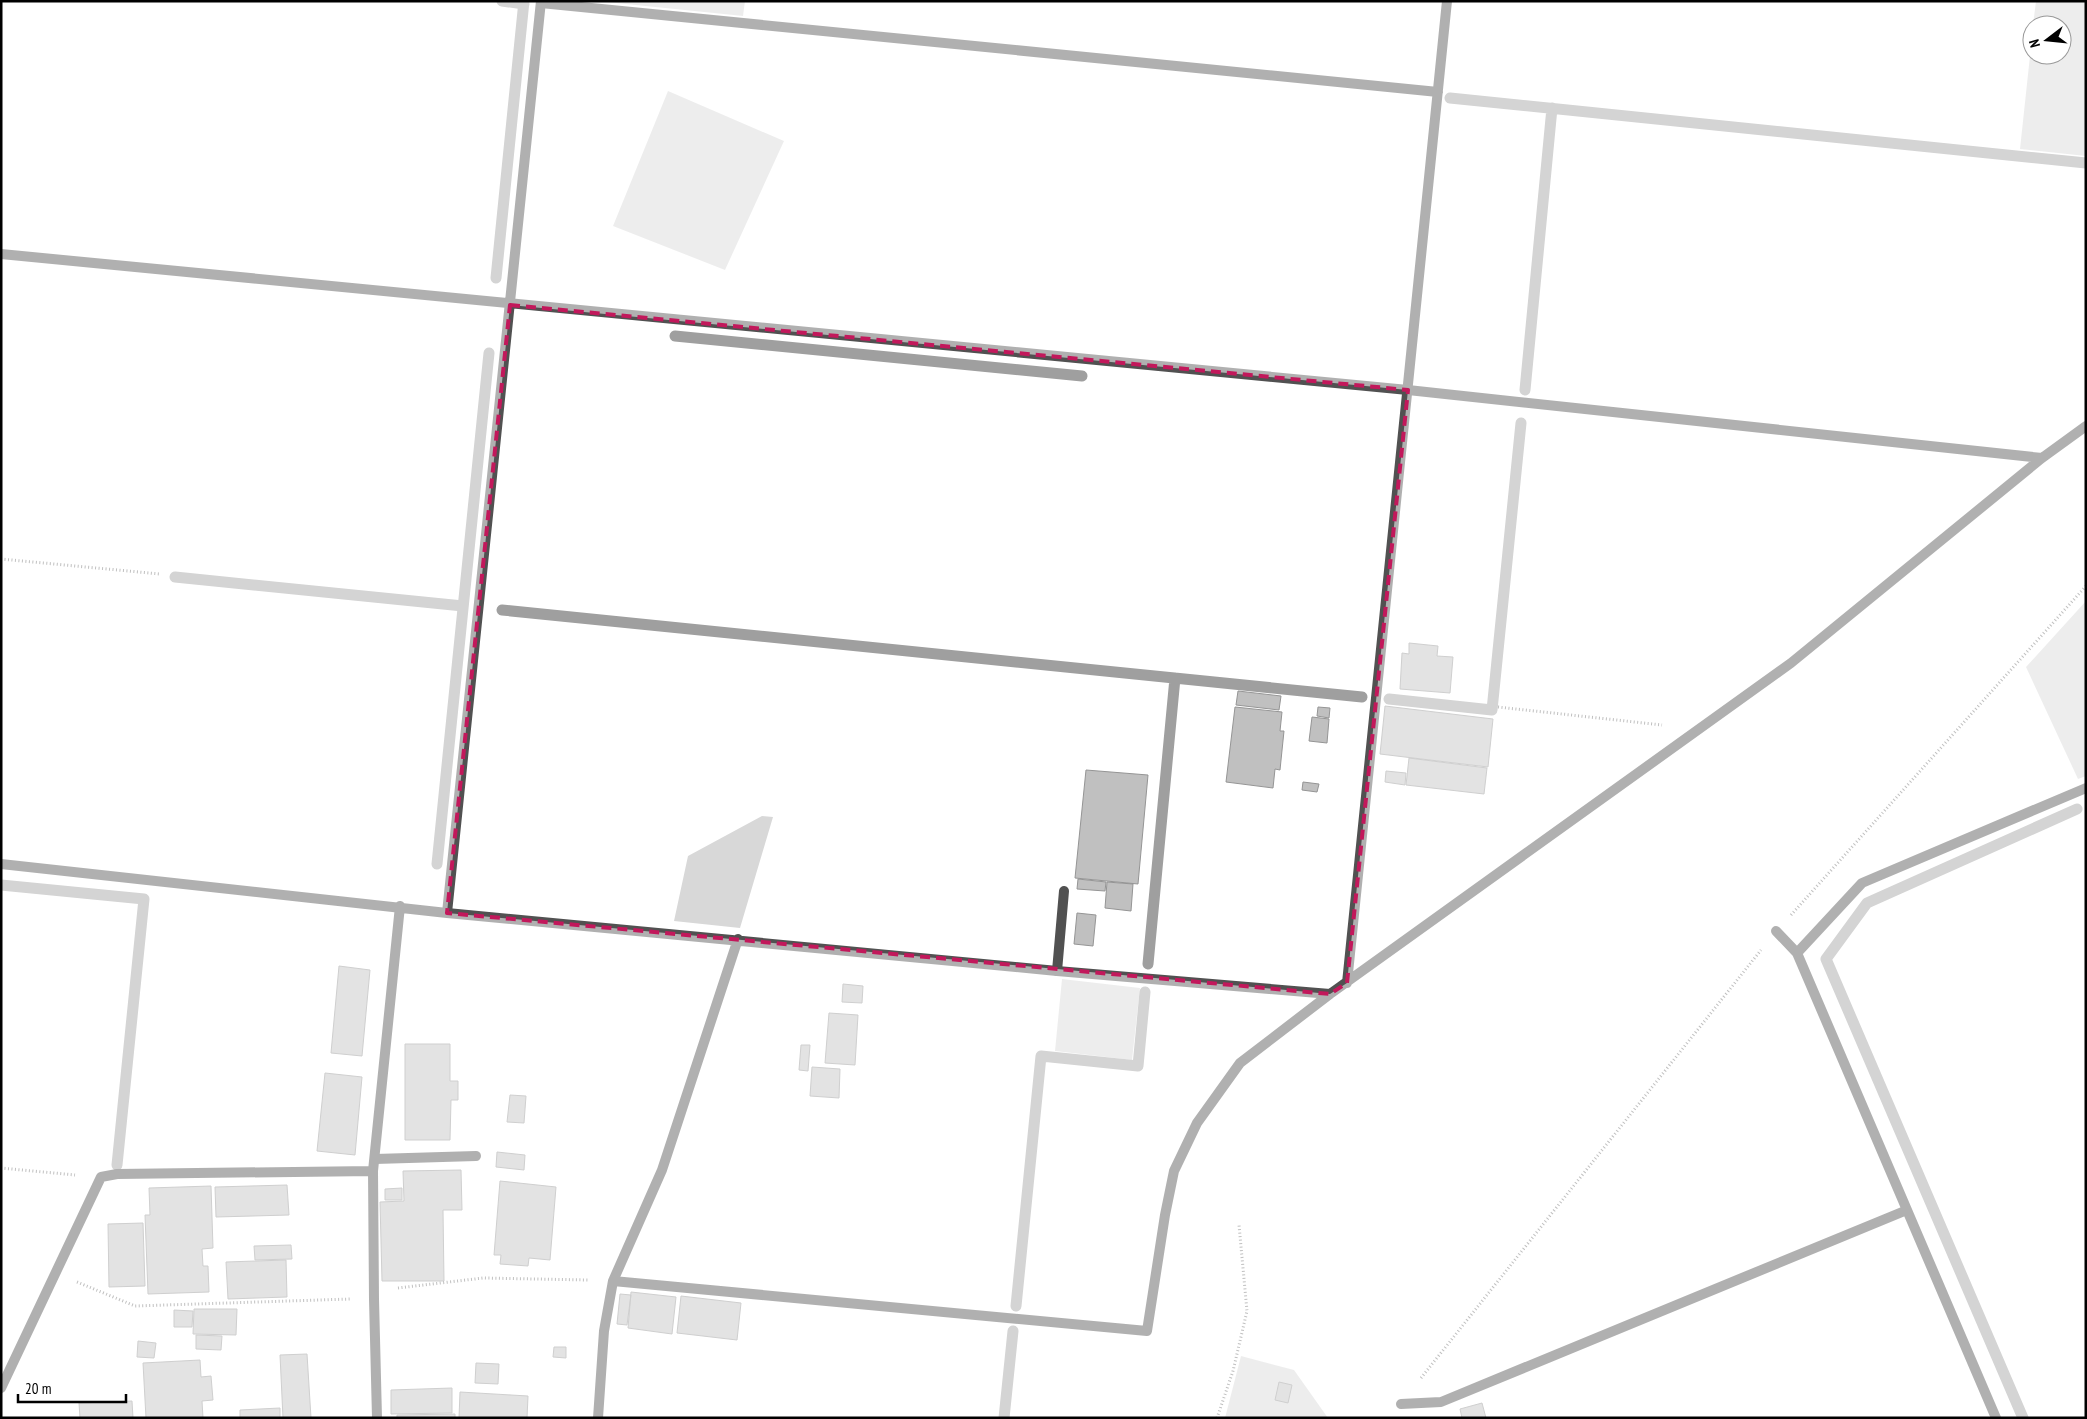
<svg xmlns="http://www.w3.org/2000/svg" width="2087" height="1419" viewBox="0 0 2087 1419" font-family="'PT Sans Narrow',sans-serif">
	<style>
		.green { fill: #d8d8d8 }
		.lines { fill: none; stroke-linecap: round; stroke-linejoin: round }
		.stream { stroke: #9f9f9f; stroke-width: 11 }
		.building { fill: #c0c0c0; stroke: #959595 }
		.path { stroke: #737373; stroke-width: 3; stroke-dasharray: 1 2.5; stroke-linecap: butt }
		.service { stroke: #515151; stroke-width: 10 }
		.minor { stroke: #515151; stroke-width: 10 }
		.marked { fill: none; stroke: #c2185b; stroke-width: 4; stroke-dasharray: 10 6; stroke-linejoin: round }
	</style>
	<rect width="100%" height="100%" fill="#fff"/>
	<path class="green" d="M597,1H745L743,16Z
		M2036,1H2086V156L2020,149L2032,37V55H2062V25H2033Z
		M668,91L784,141L725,270L613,226Z
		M2086,601V776L2078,779L2026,667Z
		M762,816L773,817L740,928L674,921L688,856Z
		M1062,979L1140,988L1132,1060L1055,1051Z
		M1241,1356L1294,1370L1328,1418H1225Z"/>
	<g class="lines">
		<path class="stream" d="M502,1L524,4
			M1450,98L2086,163
			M496,278L524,1
			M675,336L1082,376
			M1525,390L1552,108
			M175,577L463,606
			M502,610L1362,697
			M1389,699L1492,710L1521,423
			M437,864L489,353
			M1,885L144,899L117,1165
			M1148,964L1175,678
			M1016,1306L1041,1056L1138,1066L1145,992
			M1004,1418L1013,1331
			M2023,1418L1826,959L1867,903L2077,809"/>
	</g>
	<path class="building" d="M1409,643L1438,646L1437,656L1453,657L1450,693L1400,689L1402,653L1409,654Z
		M1238,691L1281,696L1279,710L1236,705Z
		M1385,706L1493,719L1488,767L1380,754Z
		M1235,707L1282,712L1280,731H1284L1280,770L1275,769L1273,788L1226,782Z
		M1318,707L1330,708L1329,718L1317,716Z
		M1312,717L1329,719L1327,743L1309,741Z
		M1409,758L1487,768L1484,794L1406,785Z
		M1086,770L1148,775L1138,884L1075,878Z
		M1386,771L1406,773L1405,785L1385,782Z
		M1303,782L1319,784L1317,792L1302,790Z
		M1078,879L1106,882L1105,891L1077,889Z
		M1107,882L1133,884L1131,911L1105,908Z
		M1077,913L1096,915L1093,946L1074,944Z
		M339,966L370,970L362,1056L331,1053Z
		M843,984L863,986L862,1003L842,1002Z
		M829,1013L858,1015L855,1065L825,1063Z
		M405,1044H450V1081H458V1100H451L450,1140H405Z
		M801,1045H810L808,1071L799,1070Z
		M812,1067L840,1069L839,1098L810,1096Z
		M325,1073L362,1077L355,1155L317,1151Z
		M510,1095L526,1096L524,1123L507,1122Z
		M497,1152L525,1155L524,1170L496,1167Z
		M461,1170L462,1210H443L444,1281H382L380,1202L404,1201L403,1171Z
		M500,1181L556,1187L550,1260L529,1258L528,1266L500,1264L501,1255H494Z
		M287,1185L289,1215L216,1217L215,1187Z
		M211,1186L213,1248L202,1249L203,1266H208L209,1292L148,1294L145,1215H150L149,1188Z
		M402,1188V1200H385V1189Z
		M143,1223L145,1286L109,1287L108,1224Z
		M291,1245L292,1259L255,1260L254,1246Z
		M286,1260L287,1297L228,1299L226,1262Z
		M631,1292L676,1297L672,1334L628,1328Z
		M620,1294L631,1295L627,1325L617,1324Z
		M681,1296L741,1303L737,1340L677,1333Z
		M194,1309H237L236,1335L193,1334Z
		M174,1310L193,1311L192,1327H174Z
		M196,1335L222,1336L221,1350L196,1349Z
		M138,1341L156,1343L154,1358L137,1357Z
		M554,1347H566V1358L553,1357Z
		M307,1354L311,1418H283L280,1355Z
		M200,1360L201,1377L211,1376L213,1400L202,1401L203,1418H146L143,1363Z
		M476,1363L499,1364L498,1384L475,1383Z
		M1279,1382L1292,1385L1288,1403L1275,1400Z
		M452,1388V1413L391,1414V1390Z
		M460,1392L528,1396L527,1418H459Z
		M132,1401L133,1418H80L79,1403Z
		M1482,1403L1486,1418H1462L1460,1409Z
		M280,1408V1418H240V1410Z
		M455,1414V1418H397V1415Z"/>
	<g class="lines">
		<path class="path" d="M1,559L160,574
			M1498,707L1662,725
			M1791,915L2086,586
			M1,1168L75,1175
			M77,1282L135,1306L350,1299
			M398,1288L483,1278L589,1280
			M1421,1378L1761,950
			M1217,1418L1233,1371L1247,1311L1239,1225"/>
		<path class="service" d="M1057,971L1064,891
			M375,1159L476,1156"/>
		<path class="minor" d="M541,3L1438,92
			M1,254L1408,390L2042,458
			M1,864L447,913L1057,971L1330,994L1791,663L2042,458L2086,426
			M447,913L541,1
			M1776,931L1797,953L1996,1418
			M1797,953L1862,883L2086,788
			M1347,983L1447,1
			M613,1281L1147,1331L1165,1215L1174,1171L1197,1123L1240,1063L1330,994
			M1,1388L101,1177L117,1174L373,1171
			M1401,1404L1441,1402L1907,1210
			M377,1418L374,1299L373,1171L400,906
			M598,1418L604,1331L613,1281L662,1170L738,939"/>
	</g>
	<path d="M0 0H2087V1419H0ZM510,305L1408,390L1347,983L1330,994L447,913Z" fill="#fff" fill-opacity=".55" fill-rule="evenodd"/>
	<path class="marked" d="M510,305L1408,390L1347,983L1330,994L447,913Z"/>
	<rect width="2087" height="1419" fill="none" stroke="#000000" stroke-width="5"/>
	<g transform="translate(2047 40) rotate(254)"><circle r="24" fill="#ffffff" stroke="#999999"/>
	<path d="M0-4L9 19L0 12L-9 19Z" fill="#000000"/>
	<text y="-8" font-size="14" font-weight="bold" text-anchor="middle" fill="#000000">N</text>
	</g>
	<path d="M18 1394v8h108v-8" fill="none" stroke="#000000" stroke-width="2.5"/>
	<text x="25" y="1394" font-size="15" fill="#000000" stroke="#ffffff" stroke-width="4" paint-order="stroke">20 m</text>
</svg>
